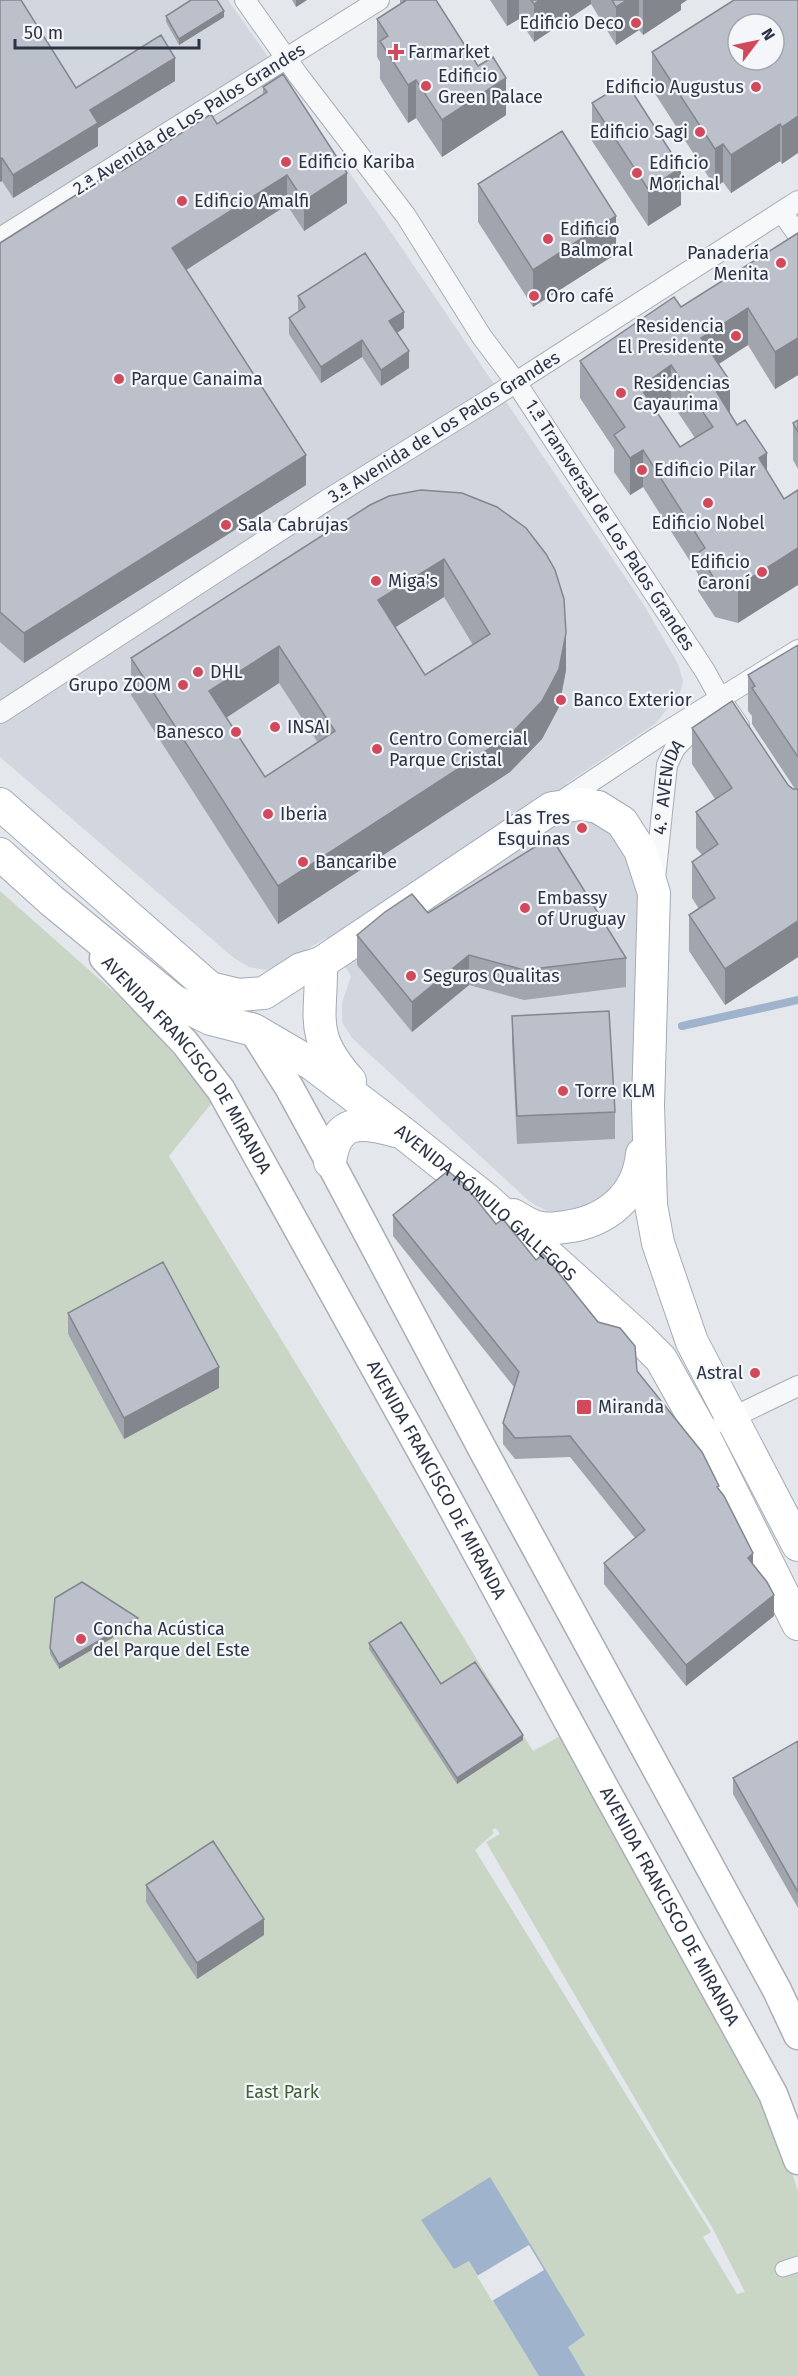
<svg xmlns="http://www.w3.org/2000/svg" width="798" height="2376" viewBox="0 0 798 2376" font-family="'Fira Sans',sans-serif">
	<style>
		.built { fill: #d2d6de }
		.green { fill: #c9d6c5; fill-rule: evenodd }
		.water { fill: #9fb4cc }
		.pier { fill: #e4e7ec }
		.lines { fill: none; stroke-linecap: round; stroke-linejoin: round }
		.stream { stroke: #9fb4cc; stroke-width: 8 }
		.pedestrian-casing { stroke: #a9aeb7; stroke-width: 17 }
		.minor-casing { stroke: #a9aeb7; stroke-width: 22 }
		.secondary-casing { stroke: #a9aeb7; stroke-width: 31 }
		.primary-casing { stroke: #a3abb8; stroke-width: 34 }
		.pedestrian { stroke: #f7f8fa; stroke-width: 15 }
		.minor { stroke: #f7f8fa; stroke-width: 20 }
		.secondary { stroke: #fff; stroke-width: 28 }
		.primary { stroke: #fff; stroke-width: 32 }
		.wall { fill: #a1a5ae; fill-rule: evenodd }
		.shaded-wall { fill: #83868d }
		.building { fill: #bbc0ca; stroke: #83868d; stroke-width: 1.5; fill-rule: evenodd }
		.poi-dot { fill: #d1495b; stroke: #f4f6f9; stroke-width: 2 }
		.labels { text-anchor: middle; stroke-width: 4.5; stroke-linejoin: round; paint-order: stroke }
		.poi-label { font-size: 18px; fill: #2b3445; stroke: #f4f6f9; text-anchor: start }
		.street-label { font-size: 18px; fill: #2b3445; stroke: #f4f6f9 }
		.park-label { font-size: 18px; fill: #3f6138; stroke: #f4f6f9 }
	</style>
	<rect width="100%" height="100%" fill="#e4e7ec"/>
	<path class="built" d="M0,0H228L382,219L644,605L678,664L683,681L680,693L656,723L567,783L590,817L610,826L643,877L642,1137L626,1187L570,1213L547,1211L530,1202L352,1038L342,1022V1003L351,976L326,938L281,965L266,970L249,967L234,958L0,757Z"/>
	<path class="green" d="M0,891L115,993L153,1031L214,1100L169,1156L533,1751L562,1735L767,2097L798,2191V2376H0ZM496,1828L500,1834L486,1842L670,2159L712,2227L745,2292L737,2294L703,2237L711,2232L475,1850L494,1833L492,1830Z"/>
	<path class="water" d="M490,2177L585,2335L568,2347L585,2376H539L469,2261L454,2269L421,2220Z"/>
	<path class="pier" d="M529,2245L544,2270L492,2301L477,2276Z"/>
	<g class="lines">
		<path class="stream" d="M682,1026L798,1000"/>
		<defs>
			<path id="pedestrian" d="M783,2269L798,2264"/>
			<g id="minor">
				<path d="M245,0L298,75L406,216L482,337L515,381L705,671L721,700L739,726"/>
				<path d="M782,212L798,235"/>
				<path d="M0,238L379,0"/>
				<path d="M0,713L330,498L490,399L798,201"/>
				<path d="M559,803L658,737L798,650"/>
				<path id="s1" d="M655,879L667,765L675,748L704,718"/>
				<path d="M723,1422L798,1386"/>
			</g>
			<g id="secondary">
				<path id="s2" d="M104,958L185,1043L221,1090L438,1481L599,1778L773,2094L798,2160"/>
				<path d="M251,1027L289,1087L330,1162L484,1452L777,1990L798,2035"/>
			</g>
			<g id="primary">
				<path d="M0,804L210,988L239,995L264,993L301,969L321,963L552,808L581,804L598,807L622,822L640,850L654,893L648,1105L651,1205L658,1243L692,1342L798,1545"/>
				<path id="s3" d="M0,854L52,901L174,1001L211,1019L254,1030L312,1064L403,1133L486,1199L640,1338L661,1359L703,1434L798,1624"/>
				<path d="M321,963C322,1019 308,1034 350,1081"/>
				<path d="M330,1162C336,1117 362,1122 396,1131"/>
				<path d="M513,1215C522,1220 531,1227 542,1228C549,1229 558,1228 565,1227C606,1222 638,1196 642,1154"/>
			</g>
		</defs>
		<use href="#pedestrian" class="pedestrian-casing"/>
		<use href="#minor" class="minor-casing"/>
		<use href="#secondary" class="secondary-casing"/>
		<use href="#primary" class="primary-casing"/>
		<use href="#pedestrian" class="pedestrian"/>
		<use href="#minor" class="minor"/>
		<use href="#secondary" class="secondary"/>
		<use href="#primary" class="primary"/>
	</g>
	<path class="wall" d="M0,0L76,88L175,81L98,128V146L13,198L2,181L0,182Z
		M292,0H307L296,7Z
		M400,0H436L506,115L442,157L416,118L408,123L380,79V62L377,57V19L400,4Z
		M490,0H687L681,4V10L643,35L639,30L616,45L591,4L534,42L519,19L507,26Z
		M798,0L782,164L780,161L731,193L723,182L715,187L652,89V52Z
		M166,16L224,17L179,45L166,22Z
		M263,87L347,203L304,231L287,205L186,270L306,485L24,663L0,642V243L122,171L217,124L263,94Z
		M592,103L681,205L648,226L592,141Z
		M478,184L616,254L533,307L478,222Z
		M798,233V375L775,389L748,345L719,364L730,414L737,425L745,420L738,623L715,617L698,591V574L643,487L630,495L614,472V449L580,398V361L681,307ZM671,402L695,438L680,447L657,412Z
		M298,296L404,328L397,333L409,368L381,386L362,357L321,383L289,334V318L298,311Z
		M798,420V469L793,460V423Z
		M421,490L566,670L559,707L542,739L510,772L278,924L131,695V658ZM444,597L473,645L425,675L395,627ZM279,683L318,743L265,777L226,718Z
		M798,645V957L725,1005L689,951V915L699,909L692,898V862L702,855L696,848V812L715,799L692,764V728L788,785L793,789H795L752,724V716L748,711V675Z
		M428,913L626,958V987L524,1000L469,985L412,1032L357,965V935Z
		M512,1016L615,1112V1139L517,1144L512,1044Z
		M393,1215L496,1224L536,1260L637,1371L719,1490L753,1564L774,1616L686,1686L604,1584V1563L635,1538L570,1457L515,1459L503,1444V1423L514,1387L393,1236Z
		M68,1313L219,1388L124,1439L68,1334Z
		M138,1623L59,1669L50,1654V1648Z
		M369,1643L441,1684L523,1740L457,1784L369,1649Z
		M798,1741V1908L733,1794V1778Z
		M146,1885L264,1935L197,1979L146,1902Z"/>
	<path class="shaded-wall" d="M296,0H307L296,7Z
		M507,0H519V19L507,26Z
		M540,0H591V4L534,42V4Z
		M627,0H639V30L616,45V7Z
		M643,0H687L681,4V10L643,35Z
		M224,11V17L179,45V39Z
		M175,58V81L98,128V146L13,198V175L90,110Z
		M506,78V115L442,157V120Z
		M416,80V118L408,123V85Z
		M798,116V153L782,164V127Z
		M780,124V161L731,193V155Z
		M723,144V182L715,187V149Z
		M2,158V181L0,182V159Z
		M681,168V205L648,226V189Z
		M347,173V203L304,231V201Z
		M287,175V205L172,279V248Z
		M616,216V254L533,307V270Z
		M748,308V345L701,375V338Z
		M404,312V328L389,338V321Z
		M798,338V375L775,389V352Z
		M362,340V357L321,383V367Z
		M409,351V368L381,386V370Z
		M671,365V402L640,424V387Z
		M730,381V418L716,391Z
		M643,450V487L630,495V458Z
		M767,453V490L759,458Z
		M306,455V485L24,663V633Z
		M798,548V585L738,623V586Z
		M444,559V597L378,638V600Z
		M566,633V670L559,707L542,739L510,772L278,924V886Z
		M279,646V683L209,729V691Z
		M798,921V957L725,1005V969Z
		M469,955V985L412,1032V1002Z
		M219,1367V1388L124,1439V1418Z
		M753,1553V1574L748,1558Z
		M774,1595V1616L686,1686V1665Z
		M138,1618V1623L59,1669V1664Z
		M523,1735V1740L457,1784V1778Z
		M264,1919V1935L197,1979V1963Z"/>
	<path class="building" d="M0,0H21L76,88L161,35L175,58L90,110L98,123L13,175L2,158L0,159Z
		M191,0H217L224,11L179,39L166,16Z
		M404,0H436L478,66L493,57L506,78L442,120L416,80L408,85L380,41L388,36L377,19L405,1Z
		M531,0H540L534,4Z
		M612,0H627L616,7Z
		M734,0H798V116L782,127L780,124L731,155L723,144L715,149L652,52ZM738,24H774V60H738Z
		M283,74L347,173L304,201L287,175L172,248L306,455L24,633L0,612V243L120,167L122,171L211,114L217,124L267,92L263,87Z
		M626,82L681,168L648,189L592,103Z
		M562,131L616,216L533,270L478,184Z
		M798,233V338L775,352L748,308L701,338L730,381L716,391L737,425L745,420L767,453L759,458L784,499L798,490V548L738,586L715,580L698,553L705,548L643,450L630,458L614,435L625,427L580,361L674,297L681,307ZM671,365L713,427L680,447L640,387Z
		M365,253L404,312L389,321L409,351L381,370L362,340L321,367L289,318L305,307L298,296Z
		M798,420V432L793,423Z
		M421,490L462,493L497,507L526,528L546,554L555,570L564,599L566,633L559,669L542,701L510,735L278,886L131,658L370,505L389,496ZM444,559L490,634L425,675L378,600ZM279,646L335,731L265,777L209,691Z
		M798,645V757L752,688L755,686L748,675Z
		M732,701L788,785L793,789H798V921L725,969L689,915L715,898L692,862L718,844L696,812L732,788L692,728Z
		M551,837L626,958L524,970L469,955L412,1002L357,935L385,912L412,894L428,913Z
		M609,1011L615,1112L517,1116L512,1016Z
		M448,1171L463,1183L496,1224L503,1219L536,1260L543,1254L545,1256L598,1322L620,1328L635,1346L637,1371L702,1452L719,1486L717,1487L724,1496L753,1553L748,1558L767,1582L774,1595L686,1665L604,1563L645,1530L570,1436L515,1438L503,1423L519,1372L393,1215Z
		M163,1262L219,1367L124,1418L68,1313Z
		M82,1582L138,1618L59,1664L50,1648L55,1598Z
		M401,1622L441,1684L475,1662L523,1735L457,1778L369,1643Z
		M798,1741V1892L733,1778Z
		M213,1841L264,1919L197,1963L146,1885Z"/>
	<g class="poi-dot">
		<circle cx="636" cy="23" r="6"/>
		<path d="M393 43h6v6h6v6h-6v6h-6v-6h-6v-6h6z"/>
		<circle cx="426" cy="86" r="6"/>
		<circle cx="756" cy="87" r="6"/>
		<circle cx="700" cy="132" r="6"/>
		<circle cx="286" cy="162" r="6"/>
		<circle cx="637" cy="173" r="6"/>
		<circle cx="182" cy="201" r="6"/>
		<circle cx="548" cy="239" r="6"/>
		<circle cx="781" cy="263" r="6"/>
		<circle cx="534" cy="296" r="6"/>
		<circle cx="736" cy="336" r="6"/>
		<circle cx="119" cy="379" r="6"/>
		<circle cx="621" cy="393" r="6"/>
		<circle cx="642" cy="470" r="6"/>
		<circle cx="708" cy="503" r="6"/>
		<circle cx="226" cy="525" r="6"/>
		<circle cx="762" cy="572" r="6"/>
		<circle cx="376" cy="581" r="6"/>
		<circle cx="198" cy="672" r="6"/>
		<circle cx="183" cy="685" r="6"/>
		<circle cx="561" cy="700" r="6"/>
		<circle cx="275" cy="727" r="6"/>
		<circle cx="236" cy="732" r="6"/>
		<circle cx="377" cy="749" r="6"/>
		<circle cx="268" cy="814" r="6"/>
		<circle cx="582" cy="828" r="6"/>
		<circle cx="303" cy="862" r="6"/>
		<circle cx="525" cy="908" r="6"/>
		<circle cx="411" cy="976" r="6"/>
		<circle cx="563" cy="1091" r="6"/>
		<circle cx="755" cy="1373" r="6"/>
		<rect x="576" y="1399" width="16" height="16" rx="3"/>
		<circle cx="81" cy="1639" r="6"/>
	</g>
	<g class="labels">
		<g class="poi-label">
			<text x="624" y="29" text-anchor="end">Edificio Deco</text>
			<text x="408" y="58">Farmarket</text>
			<text x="438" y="82">Edificio<tspan x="438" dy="21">Green Palace</tspan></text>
			<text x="744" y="93" text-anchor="end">Edificio Augustus</text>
			<text x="688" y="138" text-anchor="end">Edificio Sagi</text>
			<text x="298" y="168">Edificio Kariba</text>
			<text x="649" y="169">Edificio<tspan x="649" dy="21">Morichal</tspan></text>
			<text x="194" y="207">Edificio Amalfi</text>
			<text x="560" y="235">Edificio<tspan x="560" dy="21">Balmoral</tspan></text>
			<text x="769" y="259" text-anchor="end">Panadería<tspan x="769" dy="21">Menita</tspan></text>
			<text x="546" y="302">Oro café</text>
			<text x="724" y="332" text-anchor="end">Residencia<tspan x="724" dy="21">El Presidente</tspan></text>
			<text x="131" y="385">Parque Canaima</text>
			<text x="633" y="389">Residencias<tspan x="633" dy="21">Cayaurima</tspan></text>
			<text x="654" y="476">Edificio Pilar</text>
			<text x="708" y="529" text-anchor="middle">Edificio Nobel</text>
			<text x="238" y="531">Sala Cabrujas</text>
			<text x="750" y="568" text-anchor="end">Edificio<tspan x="750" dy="21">Caroní</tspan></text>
			<text x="388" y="587">Miga's</text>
			<text x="210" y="678">DHL</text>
			<text x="171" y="691" text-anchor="end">Grupo ZOOM</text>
			<text x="573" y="706">Banco Exterior</text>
			<text x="287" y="733">INSAI</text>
			<text x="224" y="738" text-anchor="end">Banesco</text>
			<text x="389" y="745">Centro Comercial<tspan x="389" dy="21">Parque Cristal</tspan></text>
			<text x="280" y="820">Iberia</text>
			<text x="570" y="824" text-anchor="end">Las Tres<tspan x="570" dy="21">Esquinas</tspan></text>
			<text x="315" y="868">Bancaribe</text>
			<text x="537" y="904">Embassy<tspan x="537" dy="21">of Uruguay</tspan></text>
			<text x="423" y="982">Seguros Qualitas</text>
			<text x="575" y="1097">Torre KLM</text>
			<text x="743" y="1379" text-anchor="end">Astral</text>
			<text x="598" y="1413">Miranda</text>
			<text x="93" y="1635">Concha Acústica<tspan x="93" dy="21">del Parque del Este</tspan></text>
		</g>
		<g class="street-label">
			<text transform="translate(189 119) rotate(-32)" y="6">2.ª Avenida de Los Palos Grandes</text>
			<text transform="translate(444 427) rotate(-32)" y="6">3.ª Avenida de Los Palos Grandes</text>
			<text transform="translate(610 525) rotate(57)" y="6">1.ª Transversal de Los Palos Grandes</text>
			<text dy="6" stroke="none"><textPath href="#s1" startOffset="93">4.° AVENIDA</textPath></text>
			<text dy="6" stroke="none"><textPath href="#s2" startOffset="136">AVENIDA FRANCISCO DE MIRANDA</textPath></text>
			<text dy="6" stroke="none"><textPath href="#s3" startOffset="603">AVENIDA RÓMULO GALLEGOS</textPath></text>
			<text dy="6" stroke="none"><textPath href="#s2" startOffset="622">AVENIDA FRANCISCO DE MIRANDA</textPath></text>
			<text dy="6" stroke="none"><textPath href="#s2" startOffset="1108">AVENIDA FRANCISCO DE MIRANDA</textPath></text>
		</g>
		<g class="park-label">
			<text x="282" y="2098">East Park</text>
		</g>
	</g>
	<g transform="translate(756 42) rotate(58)"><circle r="28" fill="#f4f6f9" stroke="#a4a8b1" stroke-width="1.5"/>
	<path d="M0-4.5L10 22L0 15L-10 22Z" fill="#d1495b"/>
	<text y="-9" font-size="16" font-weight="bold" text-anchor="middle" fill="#2b3445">N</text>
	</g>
	<path d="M15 39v9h184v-9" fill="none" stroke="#2b3445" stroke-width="3"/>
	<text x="24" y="39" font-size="18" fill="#2b3445" stroke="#f4f6f9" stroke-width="4.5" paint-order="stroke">50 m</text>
</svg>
